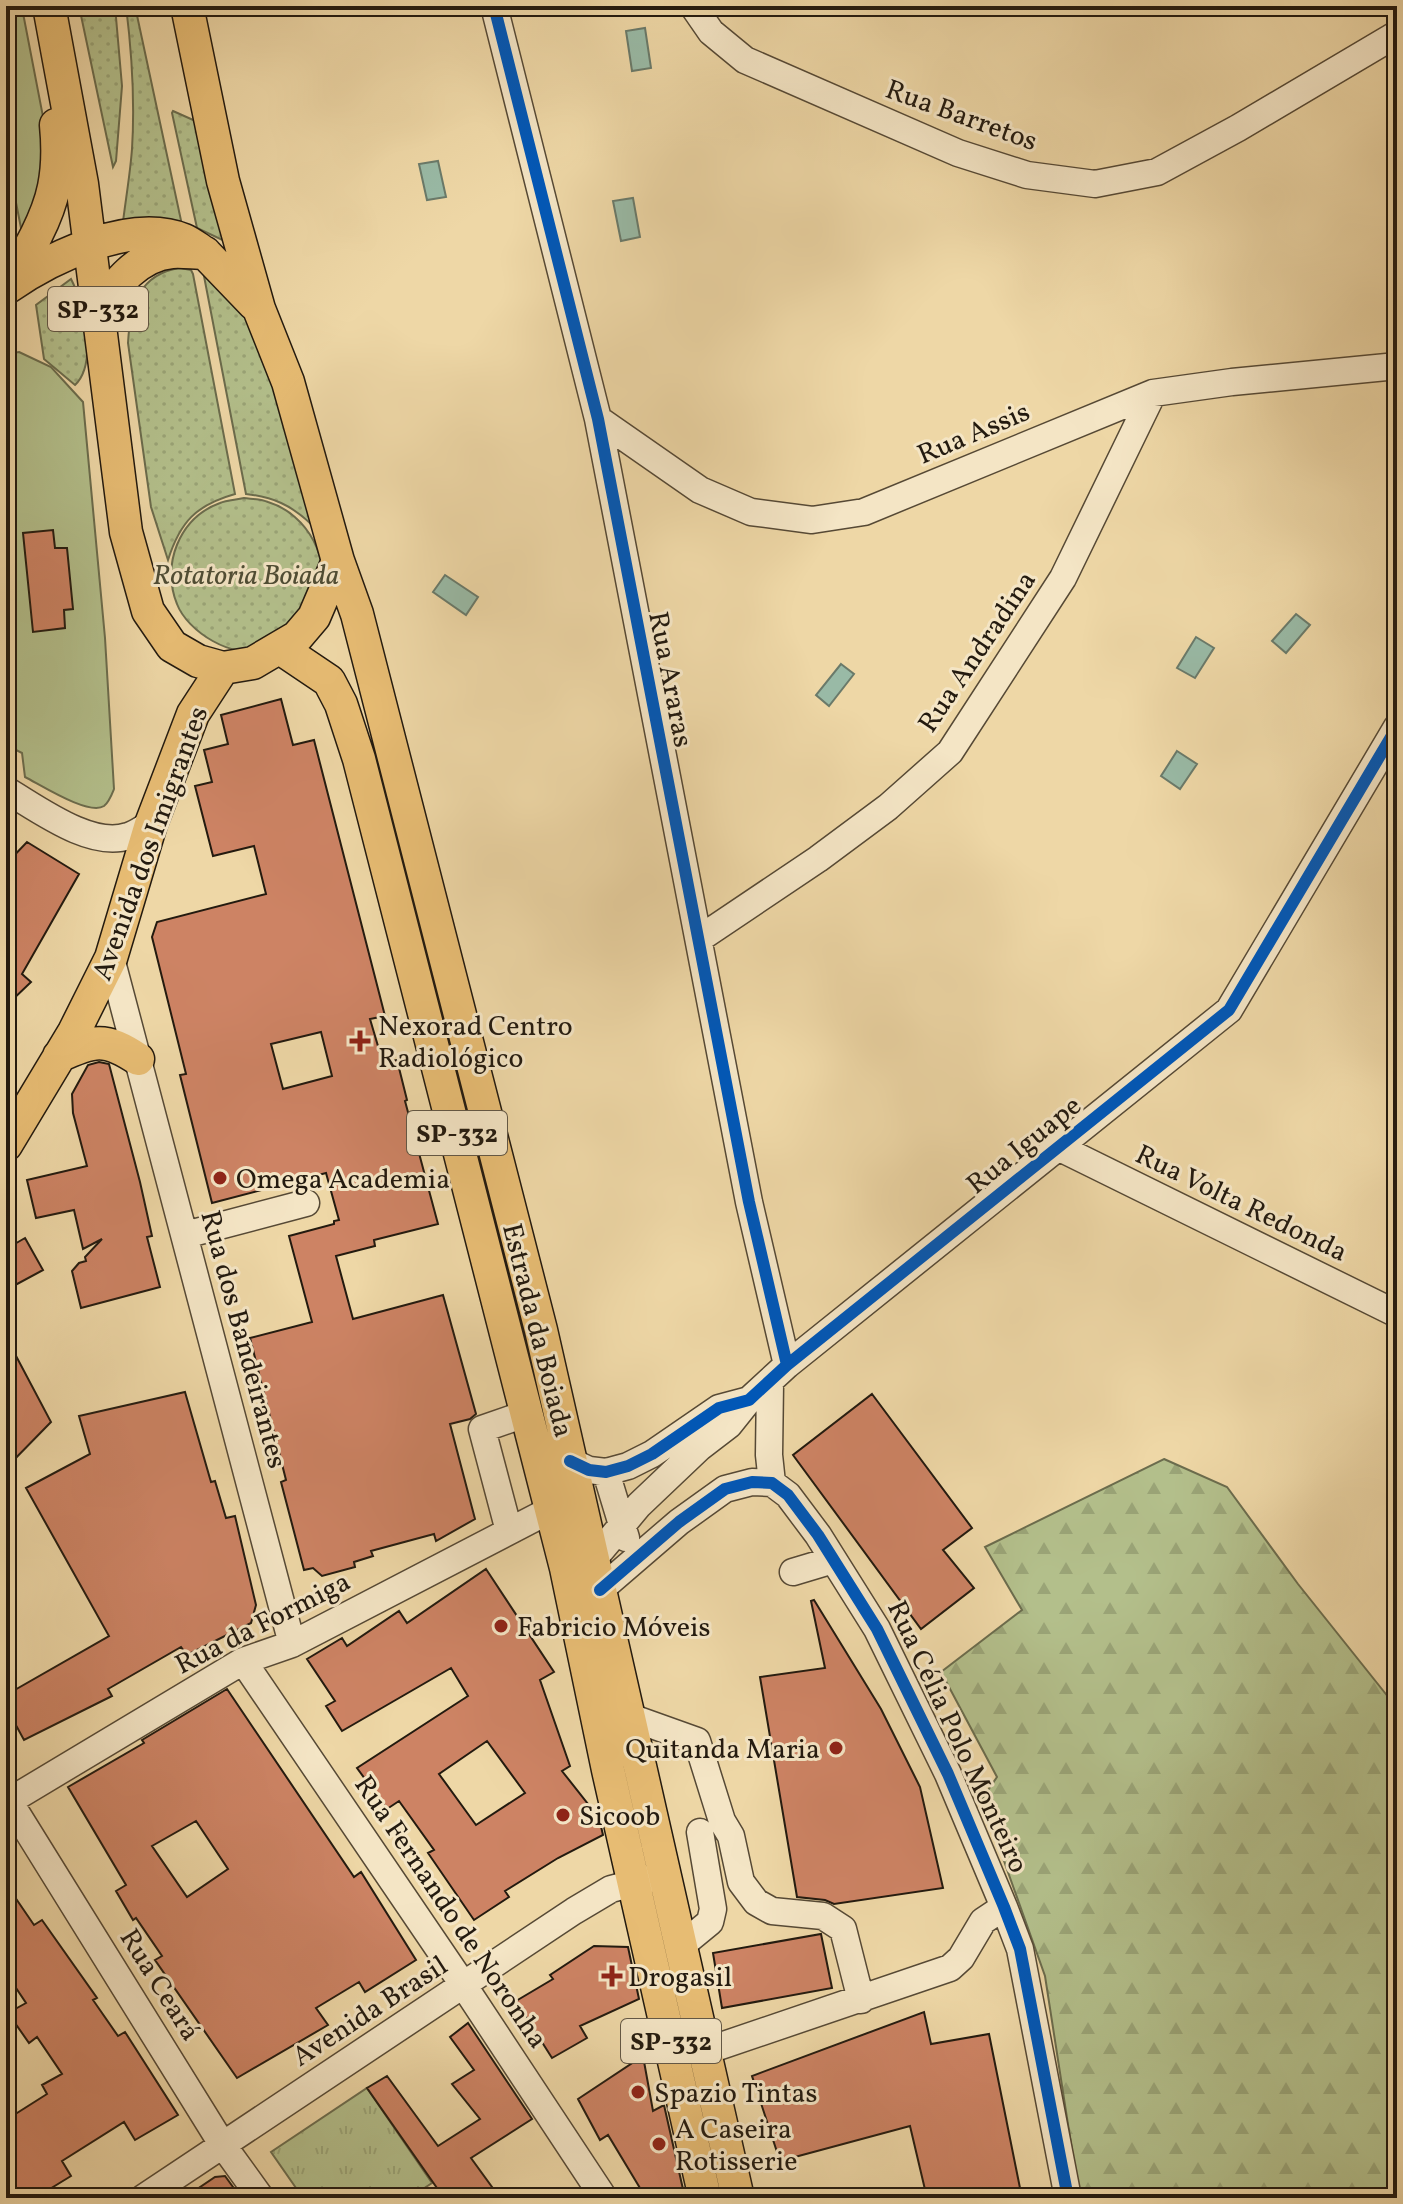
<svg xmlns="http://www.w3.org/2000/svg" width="1403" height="2204" viewBox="0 0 1403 2204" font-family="Vollkorn,serif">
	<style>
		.grass { fill: url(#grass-tufts); stroke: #6b6c4d; stroke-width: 2 }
		.forest { fill: url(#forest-firs); stroke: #6b6c4d; stroke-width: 2 }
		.park { fill: url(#park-dots); stroke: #6b6c4d; stroke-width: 2 }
		.garden { fill: #b3bf8b; stroke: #6b6c4d; stroke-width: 2 }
		.water { fill: #99baa6; stroke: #6a7a6a; stroke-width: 2 }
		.building { fill: #cd8364; stroke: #231a0f; stroke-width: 2; fill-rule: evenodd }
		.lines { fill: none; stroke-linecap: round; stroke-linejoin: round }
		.minor-casing { stroke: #564935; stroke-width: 29 }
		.major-casing { stroke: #231a0f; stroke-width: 35 }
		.minor { stroke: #f4e5c5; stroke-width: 26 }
		.major { stroke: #e7bc73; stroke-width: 32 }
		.cycleway-casing { stroke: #f4e5c5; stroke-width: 17 }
		.cycleway { stroke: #0057b8; stroke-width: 12 }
		.poi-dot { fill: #8f2418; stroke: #f4e5c5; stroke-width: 3 }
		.labels { text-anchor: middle; stroke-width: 6; stroke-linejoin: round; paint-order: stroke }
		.shield { fill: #f4e5c5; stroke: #625746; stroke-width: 2 }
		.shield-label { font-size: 26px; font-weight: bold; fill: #231a0f }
		.street-label { font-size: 28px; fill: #231a0f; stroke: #f4e5c5 }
		.park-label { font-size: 28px; font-style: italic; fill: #4e4c34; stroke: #f4e5c5 }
		.poi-label { font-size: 28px; fill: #231a0f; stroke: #f4e5c5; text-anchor: start }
	</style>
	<defs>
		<pattern id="grass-tufts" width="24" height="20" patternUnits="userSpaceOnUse" patternTransform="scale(2)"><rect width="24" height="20" fill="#b3bf8b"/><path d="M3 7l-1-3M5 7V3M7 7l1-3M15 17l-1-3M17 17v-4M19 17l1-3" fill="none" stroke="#9aa477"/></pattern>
		<pattern id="forest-firs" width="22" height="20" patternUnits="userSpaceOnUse" patternTransform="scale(2)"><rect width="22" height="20" fill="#b3bf8b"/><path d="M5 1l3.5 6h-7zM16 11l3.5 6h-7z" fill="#9aa477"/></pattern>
		<pattern id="park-dots" width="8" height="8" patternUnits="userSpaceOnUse" patternTransform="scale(2)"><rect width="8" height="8" fill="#b3bf8b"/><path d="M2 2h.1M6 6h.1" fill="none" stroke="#9aa477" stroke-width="1.8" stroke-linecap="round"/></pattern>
	</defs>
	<rect width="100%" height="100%" fill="#eed7a6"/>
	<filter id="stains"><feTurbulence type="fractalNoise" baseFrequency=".0025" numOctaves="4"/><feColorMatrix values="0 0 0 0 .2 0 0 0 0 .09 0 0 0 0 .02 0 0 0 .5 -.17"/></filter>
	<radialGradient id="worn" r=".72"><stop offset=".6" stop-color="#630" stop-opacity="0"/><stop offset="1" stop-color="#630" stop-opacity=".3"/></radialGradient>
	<path class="grass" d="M367,2088L432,2183L409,2198H303L271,2152Z"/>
	<path class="forest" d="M1164,1459L1227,1487L1298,1584L1397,1708V2198H1081L1078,2189L1045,1976L982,1799L997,1777L941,1672L1022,1610L985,1547Z"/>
	<path class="park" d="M79,6H115L122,86L116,161L113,167Z
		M126,6H135L182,225L122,230C125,203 130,176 132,149C135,101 132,54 126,6Z
		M173,111L200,123L233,245L197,228L172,113Z
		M180,268L191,270L193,274L235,494C196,505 180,522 168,560L151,507L128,343C130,306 139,274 180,268Z
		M203,271L229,286L260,341L313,523L311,524C291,505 273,497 246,494Z
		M71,279C84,304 98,363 75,385L44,359L36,305Z
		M244,498C252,499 261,499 268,502C308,514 333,561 318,600C314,608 302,615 296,620C285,629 274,642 262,648C234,661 187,631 177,604C161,565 179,518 220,503C227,500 236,500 244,498Z"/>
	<path class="garden" d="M6,12L23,13L45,127V179L22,233L6,152Z
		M19,352L51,367L83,402L105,638L114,789C112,794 109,802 104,806C89,816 41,785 25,777L22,753L6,745V354Z"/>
	<path class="water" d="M645,28L651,68L632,71L626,31Z
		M438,161L446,197L427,200L419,164Z
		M633,198L640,237L621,241L613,201Z
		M445,575L478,597L466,615L433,592Z
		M1296,614L1310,625L1286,653L1272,641Z
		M1196,637L1214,648L1195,678L1177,668Z
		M841,664L854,674L829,706L816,695Z
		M1177,751L1197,764L1180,789L1161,776Z"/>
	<path class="building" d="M53,530L55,548H67L73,609L64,610L65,628L33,632L23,533Z
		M281,699L293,745L314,740L385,1016L370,1019L383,1063L397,1060L407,1100L405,1101L438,1224L374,1240L375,1246L336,1256L353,1319L443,1295L476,1414L470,1419L450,1424L475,1519L436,1541L434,1534L371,1551L373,1556L354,1562L355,1567L322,1576L313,1568L304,1570L281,1482L286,1480L250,1338L312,1322L289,1236L334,1224V1221L339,1220L326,1173L212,1203L180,1075L186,1074L152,937L157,922L266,894L254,846L213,856L195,786L212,782L204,750L228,744L221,715ZM321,1032L332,1076L283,1089L271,1044Z
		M27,842L79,874L22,974L31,982L6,1006V864Z
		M99,1062L109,1064L140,1182L152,1236L147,1237L160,1287L81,1308L72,1271L79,1263L86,1261L85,1257L102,1239L83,1249L74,1210L36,1218L27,1180L87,1166L73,1113L72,1094L88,1065Z
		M25,1238L43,1270L6,1290V1249Z
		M6,1337L51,1422L6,1468Z
		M185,1392L211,1482L215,1481L226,1518L235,1516L256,1605L251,1623L187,1655L181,1647L108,1689L112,1696L24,1740L6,1707V1695L109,1636L26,1488L90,1454L79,1416Z
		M872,1394L972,1528L943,1550L974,1588L921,1629L793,1455Z
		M486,1569L554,1672L540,1680L570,1766L562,1771L599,1818L603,1835L558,1858L505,1891L509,1897L474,1920L428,1853L434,1850L399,1801L387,1809L357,1768L468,1696L451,1668L342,1731L326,1706L335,1701L307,1659L342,1638L347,1646L399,1611L407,1623ZM487,1741L525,1793L476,1825L439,1774Z
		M814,1600L881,1709L920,1787L943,1888L834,1904L825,1900L797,1897L760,1677L825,1668L811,1601Z
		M227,1689L354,1877L361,1872L416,1960L365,1992L359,1982L316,2008L328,2025L237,2078L155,1960L162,1956L136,1918L133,1920L116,1891L126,1885L68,1787L144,1743L142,1740ZM196,1821L228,1869L187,1897L152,1846Z
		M6,1884L34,1925L42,1920L97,1998L93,2000L118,2036L125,2032L178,2115L135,2140L124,2122L62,2161L71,2176L35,2198H6V2120L47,2094L42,2085L62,2074L37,2037L29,2043L8,2013L26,2003L6,1973Z
		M821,1934L832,1988L722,2008L713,1953Z
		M594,1946L628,1947L639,1999L580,2026L587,2038L552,2058L516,2001L553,1979L550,1975Z
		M924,2012L931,2044L989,2034L1022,2198H927L910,2126L780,2161L752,2076Z
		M468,2023L532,2119L471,2158L500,2198H444L367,2088L387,2076L438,2146L480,2119L452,2084L474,2070L450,2037Z
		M643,2056L653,2111L664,2105L685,2198H646L608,2135L600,2140L578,2099Z
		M225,2176L241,2198H184L215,2177Z"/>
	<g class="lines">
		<defs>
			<path id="minor" d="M494,6L598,419L749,1202L787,1365
				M693,6L711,32L745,60L958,153L1027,175L1095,184L1157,172L1238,128L1397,34
				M598,419L700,490L751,512L812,520L864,512L1153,393L1232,382L1397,366
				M6,790C37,808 91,849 128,836C136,834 143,828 151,824
				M699,939L818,859L888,807L950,752L1063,578L1153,393
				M111,958L292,1644
				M1058,1147L1397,1314
				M185,1235L306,1203
				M770,1383L769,1455L772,1483
				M570,1461L589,1470L606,1472L628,1466L652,1454L719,1408L749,1400L787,1365L1229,1010L1397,727
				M606,1472L626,1538
				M509,1531L482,1429L528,1413
				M592,1561L639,1505L699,1448L729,1425L749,1400
				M793,1572L833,1560
				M600,1590L679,1522L725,1489L752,1482L772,1483L788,1495L818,1535L877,1629L948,1774L1004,1907L1020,1949L1068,2198
				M243,1661L464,1986L604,2198
				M627,1716L697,1741L722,1821L731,1836L741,1882L756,1902L772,1911L823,1916L843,1929L861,2000
				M9,1801L222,2144L261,2198
				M6,1803L243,1661L292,1644L552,1509
				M682,1945L710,1922L713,1909L700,1832
				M706,2051L950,1968L961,1958L983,1921L1004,1907
				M143,2198L574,1911L611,1889L653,1878"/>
			<path id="major" d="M49,6L82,184L126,532L148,611L172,646L198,661L223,668L253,663L297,637L314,617L338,561
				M187,6L223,181L259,309L288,382L338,561L357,614L541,1330L738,2198
				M8,287C50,258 131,218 184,240C191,243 198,249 205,253
				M6,288C24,258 47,222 54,187C58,167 58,145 56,125
				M98,310C116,284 138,255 172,252C182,251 194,253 205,253L254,304
				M280,648L329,681L341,704L359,759L566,1568L608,1770L705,2198
				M59,1056C94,1040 105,1037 138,1059
				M6,1145L74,1032L111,958L151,824L193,714L223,668"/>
		</defs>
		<use href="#minor" class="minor-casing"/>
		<use href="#major" class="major-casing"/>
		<use href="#minor" class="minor"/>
		<use href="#major" class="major"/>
		<defs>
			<path id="cycleway" d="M494,6L598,419L749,1202L787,1365
				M570,1461L589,1470L606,1472L628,1466L652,1454L719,1408L749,1400L787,1365L1229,1010L1397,727
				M600,1590L679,1522L725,1489L752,1482L772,1483L788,1495L818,1535L877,1629L948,1774L1004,1907L1020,1949L1068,2198"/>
		</defs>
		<use href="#cycleway" class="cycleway-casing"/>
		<use href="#cycleway" class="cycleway"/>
	</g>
	<g class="poi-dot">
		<path d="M356 1029h8v8h8v8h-8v8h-8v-8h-8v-8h8z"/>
		<circle cx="220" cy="1178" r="8"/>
		<circle cx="501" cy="1626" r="8"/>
		<circle cx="836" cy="1748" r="8"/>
		<circle cx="563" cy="1815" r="8"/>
		<path d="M608 1964h8v8h8v8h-8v8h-8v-8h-8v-8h8z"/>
		<circle cx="638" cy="2092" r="8"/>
		<circle cx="659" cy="2144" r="8"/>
	</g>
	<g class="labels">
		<g class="shield">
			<rect x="48" y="287" width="100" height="44" rx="6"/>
			<rect x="407" y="1111" width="100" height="44" rx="6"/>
			<rect x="621" y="2019" width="100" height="44" rx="6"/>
		</g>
		<g class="shield-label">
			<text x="98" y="318">SP-332</text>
			<text x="457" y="1142">SP-332</text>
			<text x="671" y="2050">SP-332</text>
		</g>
		<g class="street-label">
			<text transform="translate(962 114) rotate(20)" y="10">Rua Barretos</text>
			<text transform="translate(973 432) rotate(-23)" y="10">Rua Assis</text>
			<text transform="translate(976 651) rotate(-56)" y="10">Rua Andradina</text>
			<text transform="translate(672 679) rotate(79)" y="10">Rua Araras</text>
			<text transform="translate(149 843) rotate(-70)" y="10">Avenida dos Imigrantes</text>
			<text transform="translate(1023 1144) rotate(-39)" y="10">Rua Iguape</text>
			<text transform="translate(1242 1202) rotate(26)" y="10">Rua Volta Redonda</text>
			<text transform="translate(539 1330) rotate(76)" y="10">Estrada da Boiada</text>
			<text transform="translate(245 1339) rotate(75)" y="10">Rua dos Bandeirantes</text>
			<text transform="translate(262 1622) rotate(-27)" y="10">Rua da Formiga</text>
			<text transform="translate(959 1736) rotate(65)" y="10">Rua Célia Polo Monteiro</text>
			<text transform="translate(452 1911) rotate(56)" y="10">Rua Fernando de Noronha</text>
			<text transform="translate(161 1984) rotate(58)" y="10">Rua Ceará</text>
			<text transform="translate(369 2010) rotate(-33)" y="10">Avenida Brasil</text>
		</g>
		<g class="park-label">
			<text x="246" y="584">Rotatoria Boiada</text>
		</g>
		<g class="poi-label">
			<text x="378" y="1035">Nexorad Centro<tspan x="378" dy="32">Radiológico</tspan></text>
			<text x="236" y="1188">Omega Academia</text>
			<text x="517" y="1636">Fabricio Móveis</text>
			<text x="820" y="1758" text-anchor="end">Quitanda Maria</text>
			<text x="579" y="1825">Sicoob</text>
			<text x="628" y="1986">Drogasil</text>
			<text x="654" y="2102">Spazio Tintas</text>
			<text x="675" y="2138">A Caseira<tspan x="675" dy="32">Rotisserie</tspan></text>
		</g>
	</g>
	<rect width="1403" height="2204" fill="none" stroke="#eed7a6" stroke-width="32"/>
	<rect x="8" y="8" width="1387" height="2188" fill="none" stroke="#231a0f" stroke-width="4"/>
	<rect x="16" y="16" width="1371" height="2172" fill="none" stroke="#231a0f" stroke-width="2"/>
	<rect width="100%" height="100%" filter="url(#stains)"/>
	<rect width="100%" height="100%" fill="url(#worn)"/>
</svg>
